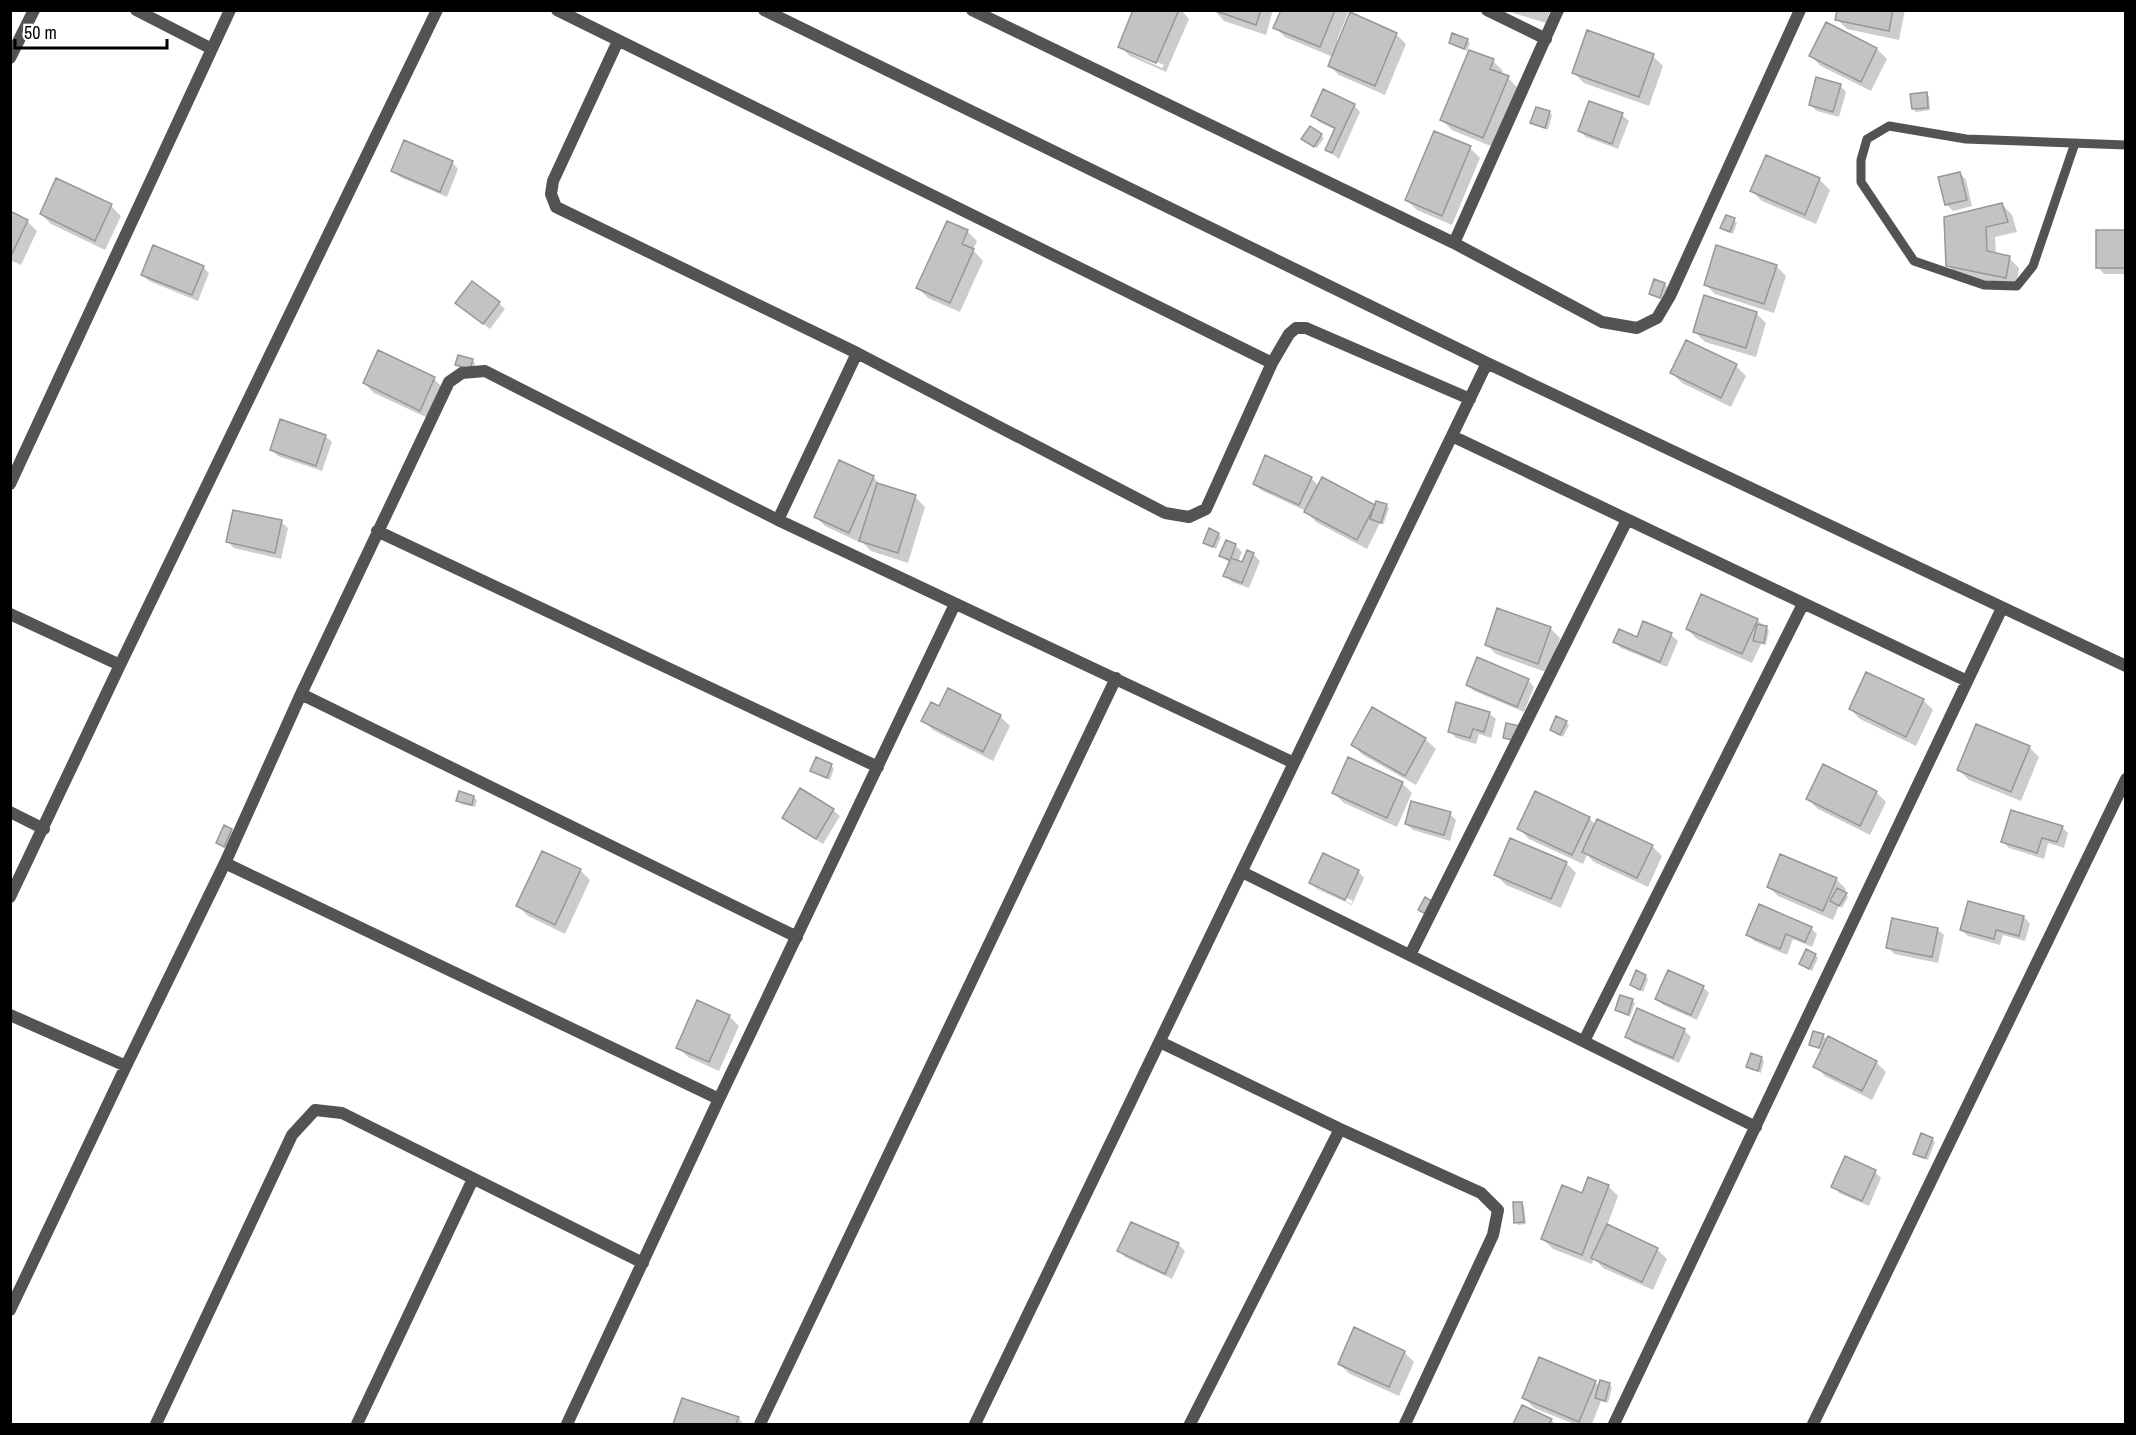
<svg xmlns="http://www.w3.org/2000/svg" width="2136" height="1435" viewBox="0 0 2136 1435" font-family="'Archivo Narrow',sans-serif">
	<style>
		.shadow { fill: #0003; fill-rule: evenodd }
		.building { fill: #c3c3c3; stroke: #979797; stroke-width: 1.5 }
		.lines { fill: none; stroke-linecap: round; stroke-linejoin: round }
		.service { stroke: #535353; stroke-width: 9 }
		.minor { stroke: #535353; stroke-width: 12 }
	</style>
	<rect width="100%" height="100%" fill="#fff"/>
	<path class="shadow" d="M1135,10H1181L1189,19L1166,72L1130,56L1120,46ZM1130,50L1164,65L1162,68L1130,53Z
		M1214,10H1273L1266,35L1224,21Z
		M1282,10H1349L1337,40L1340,41L1396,34L1406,44L1385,95L1339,75L1329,65L1333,57L1285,37L1275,27Z
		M1503,10H1550L1546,23Z
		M1838,10H1905L1899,40L1847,29L1837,19Z
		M1827,24L1877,49L1887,59L1871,91L1821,66L1811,56Z
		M1467,40L1470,43L1467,51L1450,42Z
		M1653,56L1663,66L1649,106L1584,83L1574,73Z
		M1493,61L1503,71L1501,75L1508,78L1518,88L1493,147L1452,130L1442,120Z
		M1840,85L1846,92L1839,117L1817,111L1810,105Z
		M1926,93L1929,96L1930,110L1916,112L1913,109Z
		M1354,105L1360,112L1339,159L1327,150L1336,130L1319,122L1313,116Z
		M1549,112L1552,115L1548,130L1532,123Z
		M1622,115L1629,121L1618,149L1586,137L1580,131Z
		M1435,133L1470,148L1480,158L1452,225L1417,210L1407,200Z
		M1321,135L1324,138L1317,148L1306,141Z
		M1766,157L1820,180L1830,190L1816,224L1762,201L1752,191Z
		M452,162L458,169L447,197L400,177L393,171Z
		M1960,173L1966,180L1972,206L1953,211L1946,204Z
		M57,180L111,206L121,216L105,250L51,224L41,214Z
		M2002,204L2012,215L2017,232L1995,237L1996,255L2009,258L2019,268L2016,288L1958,275L1948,265Z
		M10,213L27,221L37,231L21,265L10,260Z
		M1734,220L1737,223L1733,234L1722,228Z
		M967,231L977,241L973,250L983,261L960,312L928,298L918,288Z
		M2126,232V274H2104L2098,267Z
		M1776,266L1786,276L1774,313L1715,294L1705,284Z
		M203,267L209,273L198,301L149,281L143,275Z
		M1665,284L1667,287L1663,300L1651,294Z
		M499,303L505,309L490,329L464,309Z
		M1756,313L1766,323L1756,357L1705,342L1695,332Z
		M379,352L434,379L444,389L430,419L374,393L364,383Z
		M472,360L475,363L473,371L460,368L457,365Z
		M1736,366L1746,376L1731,407L1682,383L1672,373Z
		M325,436L332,442L322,471L278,456L272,450Z
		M873,477L882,486L915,497L925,507L908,563L871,551L860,540L859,542L825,526L815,516Z
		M1311,478L1319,486L1374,506L1386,505L1389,508L1383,525L1380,523L1367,549L1316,522L1306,511L1261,490L1254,484Z
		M281,522L288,528L281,559L234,548L228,542Z
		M1218,534L1221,537L1216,549L1205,542Z
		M1235,545L1242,552L1238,562L1243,564L1253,554L1260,561L1249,588L1232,582L1225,575L1230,563L1221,556Z
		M1757,620L1769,630L1766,645L1761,644L1752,663L1697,639L1687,629Z
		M1550,628L1560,638L1548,673L1496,654L1486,644Z
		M1671,635L1678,641L1667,667L1621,648L1615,642Z
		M1528,680L1534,687L1524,712L1474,691L1468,685Z
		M1923,700L1933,710L1916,746L1860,719L1850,709Z
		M940,708L1000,716L1010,726L993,761L933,730L923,720Z
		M1373,709L1425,739L1436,749L1416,785L1363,755L1353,745Z
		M1489,713L1496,719L1491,738L1479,734L1476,744L1456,738L1450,732Z
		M1566,722L1569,725L1563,737L1551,730Z
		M2029,747L2039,757L2021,801L1969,780L1959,770Z
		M816,759L834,768L830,780L812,771Z
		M1349,759L1402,783L1412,793L1397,827L1344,803L1334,793Z
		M1876,792L1886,802L1870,835L1818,809L1808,799Z
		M474,797L477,800L475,807L461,804L458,801Z
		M833,810L840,816L823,844L790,824L784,818Z
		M1450,814L1456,820L1450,841L1413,830L1406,824Z
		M1589,818L1596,825L1652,846L1662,856L1648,887L1594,862L1587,855L1583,864L1529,839L1519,829Z
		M2062,827L2068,833L2064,848L2048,843L2044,859L2009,848L2003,842Z
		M231,830L234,833L227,848L218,843Z
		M1566,863L1576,873L1561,908L1506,885L1496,875Z
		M580,870L590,880L565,934L528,916L518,906Z
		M1358,871L1364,878L1352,905L1317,889L1311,883ZM1317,885L1353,901L1352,904L1317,888Z
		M1836,879L1846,889L1844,893L1848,897L1842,908L1839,906L1833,920L1778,896L1768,886Z
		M2024,917L2030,924L2025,941L2003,935L2000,945L1968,936L1961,930Z
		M1811,928L1817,934L1812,947L1793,939L1787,955L1754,941L1748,934Z
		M1937,929L1944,935L1938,963L1894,954L1888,947Z
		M1815,955L1818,958L1812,971L1801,964Z
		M1646,976L1648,979L1643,992L1632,985Z
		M1703,987L1709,993L1697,1020L1663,1005L1657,998Z
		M1632,1001L1635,1003L1630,1017L1617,1010Z
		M729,1016L739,1026L719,1071L688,1057L678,1047Z
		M1684,1030L1691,1037L1679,1063L1633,1043L1627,1037Z
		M1823,1036L1828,1040L1876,1062L1886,1072L1872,1100L1825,1076L1815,1066L1823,1050L1811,1045Z
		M1761,1058L1764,1061L1761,1073L1748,1067Z
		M1932,1139L1935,1142L1928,1160L1918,1157L1915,1154Z
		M1875,1172L1881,1178L1869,1206L1839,1193L1833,1186Z
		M1608,1186L1618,1196L1607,1226L1657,1249L1667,1259L1653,1290L1603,1268L1594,1258L1592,1264L1553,1249L1543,1239L1583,1195Z
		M1522,1203L1524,1206L1526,1224L1518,1225L1516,1222Z
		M1131,1224L1178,1244L1185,1251L1172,1279L1125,1257L1119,1250Z
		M1404,1352L1414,1362L1399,1396L1350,1374L1339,1364Z
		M1595,1382L1600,1387L1609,1384L1612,1387L1608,1403L1601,1401L1592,1424H1574L1534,1408L1524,1398Z
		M683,1399L738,1418L744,1424H675Z
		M1523,1407L1551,1420L1555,1424H1514Z"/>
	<path class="building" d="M1133,10H1179L1156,63L1118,47Z
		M1213,10H1261L1256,25Z
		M1281,10H1335L1320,47L1273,28Z
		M1837,10H1893L1889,31L1835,20Z
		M1350,12L1397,33L1375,86L1328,66Z
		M1826,22L1877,48L1861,82L1809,56Z
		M1587,30L1654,54L1639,97L1572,73Z
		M1452,33L1468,39L1464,49L1449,43Z
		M1469,50L1494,59L1490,69L1509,76L1483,138L1440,120Z
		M1816,77L1841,84L1833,112L1809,105Z
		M1323,89L1355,104L1332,153L1325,150L1335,128L1311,116Z
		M1927,92L1928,108L1912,109L1910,94Z
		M1589,101L1623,113L1612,144L1578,131Z
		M1536,107L1550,111L1545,128L1530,123Z
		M1310,126L1322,134L1314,147L1301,139Z
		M1434,131L1471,146L1442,216L1405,200Z
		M404,140L453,161L440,192L391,171Z
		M1766,155L1820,178L1805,215L1750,191Z
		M1960,172L1967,200L1945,205L1938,177Z
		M56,178L112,204L95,241L40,214Z
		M2002,203L2008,222L1986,227L1987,251L2010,256L2006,278L1946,266L1944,217Z
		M10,211L28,220L11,256H10Z
		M1726,215L1735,218L1730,232L1720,228Z
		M947,221L968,230L962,244L974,249L950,303L916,288Z
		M2096,230H2126V268H2096Z
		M153,245L204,266L192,295L141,275Z
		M1716,245L1777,265L1764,304L1704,285Z
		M1654,279L1665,283L1660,298L1649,294Z
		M472,281L500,302L483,324L455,303Z
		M1704,295L1757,312L1746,348L1693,332Z
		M1686,340L1737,364L1721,398L1670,373Z
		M378,350L435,377L420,411L363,383Z
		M458,355L473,359L470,369L455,365Z
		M280,419L326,435L316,466L270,450Z
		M1265,455L1312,477L1299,505L1253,484Z
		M839,460L874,476L849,533L814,517Z
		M1322,477L1375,505L1357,540L1304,512Z
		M877,483L916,495L898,553L859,541Z
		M1376,501L1387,504L1381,523L1370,519Z
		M233,510L282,520L275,553L226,542Z
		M1209,528L1219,533L1213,547L1203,543Z
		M1226,540L1236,544L1231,558L1242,562L1247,550L1254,553L1242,583L1223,576L1230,560L1219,556Z
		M1701,594L1758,619L1742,654L1686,629Z
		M1497,608L1551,627L1538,664L1485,645Z
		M1643,621L1672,633L1660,662L1613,642L1619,629L1637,637Z
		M1757,624L1767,626L1764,643L1753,641Z
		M1477,657L1529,679L1517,707L1466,685Z
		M1866,672L1924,699L1906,737L1849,709Z
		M948,688L1001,715L983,752L921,721L931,702L939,706Z
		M1456,702L1490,712L1484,732L1473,729L1470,738L1448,732Z
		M1372,707L1426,738L1405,776L1351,745Z
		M1556,716L1567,721L1560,735L1550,730Z
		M1506,723L1520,726L1517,741L1503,738Z
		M1976,724L2030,746L2011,792L1957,770Z
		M816,757L832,764L827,778L810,771Z
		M1348,757L1403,782L1387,818L1332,793Z
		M1823,764L1877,791L1860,826L1806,799Z
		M800,788L834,809L816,839L782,818Z
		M459,791L474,796L472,805L456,801Z
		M1535,791L1590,817L1572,855L1517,829Z
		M1411,801L1451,812L1444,835L1405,824Z
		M2011,810L2063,826L2057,842L2042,838L2037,853L2001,842Z
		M1597,819L1653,845L1637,878L1582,852Z
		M224,825L232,829L224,847L216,843Z
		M1510,838L1567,862L1551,899L1494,875Z
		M542,851L581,869L555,925L516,906Z
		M1323,853L1359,870L1345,900L1309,883Z
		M1780,854L1837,878L1823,911L1767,887Z
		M1837,888L1847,893L1839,906L1830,901Z
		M1425,897L1433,902L1426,914L1418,910Z
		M1968,901L2024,916L2019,936L1996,930L1994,939L1960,930Z
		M1759,904L1812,927L1805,942L1786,934L1780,949L1746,935Z
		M1892,918L1938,928L1932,957L1886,948Z
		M1806,949L1816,954L1809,969L1799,964Z
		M1636,970L1646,975L1640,990L1630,985Z
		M1668,970L1704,986L1691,1015L1655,999Z
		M1620,995L1633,999L1628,1015L1615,1010Z
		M697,1000L730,1015L709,1062L676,1048Z
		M1637,1008L1685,1029L1673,1058L1625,1037Z
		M1813,1031L1824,1034L1819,1048L1809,1045Z
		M1828,1036L1877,1061L1862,1091L1813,1067Z
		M1751,1053L1762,1057L1758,1071L1746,1067Z
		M1921,1133L1933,1138L1925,1158L1913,1154Z
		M1845,1156L1876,1170L1862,1201L1831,1187Z
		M1588,1177L1609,1185L1582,1255L1541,1239L1562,1185L1582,1193Z
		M1513,1202H1522L1524,1222L1514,1223Z
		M1131,1222L1179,1243L1165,1274L1117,1251Z
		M1607,1224L1658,1248L1642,1282L1591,1258Z
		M1354,1327L1405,1351L1389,1387L1338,1364Z
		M1539,1357L1596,1381L1579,1422L1522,1398Z
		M1600,1380L1610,1383L1605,1401L1595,1398Z
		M682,1398L739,1417L736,1424H673Z
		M1522,1405L1552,1419L1549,1424H1513Z"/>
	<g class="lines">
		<path class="service" d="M2075,143L2033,266L2017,286L1984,285L1914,261L1861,182V160L1867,139L1889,126L1966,139L2126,145"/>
		<path class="minor" d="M136,10L212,49
			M557,10L1272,363
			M764,10L1487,363L2126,666
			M972,10L1454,243L1602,322L1637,328L1657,318L1670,296L1800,10
			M1487,10L1546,39
			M618,41L553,181L551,194L556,207L857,353L1165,513L1189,517L1206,509L1272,363L1289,334L1296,328H1306L1470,399
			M10,58L34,10
			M1454,243L1558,10
			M1452,436L1967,681
			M10,484L230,10
			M778,520L857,353
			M377,531L878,767
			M10,614L120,665
			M301,694L797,937
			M10,812L44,829
			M225,863L719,1099
			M1242,872L1756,1127
			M10,897L120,665L437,10
			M1410,955L1627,520
			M10,1015L126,1066
			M1584,1041L1803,604
			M1160,1042L1340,1129L1481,1193L1498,1210L1493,1235L1405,1424
			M10,1310L126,1066L225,863L301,694L449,382L462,373L485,371L778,520L1294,763
			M156,1424L292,1135L315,1110L342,1113L643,1263
			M357,1424L473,1179
			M567,1424L719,1099L955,604
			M760,1424L1116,678
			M975,1424L1487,363
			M1190,1424L1340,1129
			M1614,1424L2002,608
			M1813,1424L2126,779"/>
	</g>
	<rect width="2136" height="1435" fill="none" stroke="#000000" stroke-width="24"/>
	<path d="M15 39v9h152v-9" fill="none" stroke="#000000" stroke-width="3"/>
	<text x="24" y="39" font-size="18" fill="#000000" stroke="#ffffff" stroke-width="4.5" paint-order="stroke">50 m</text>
</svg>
